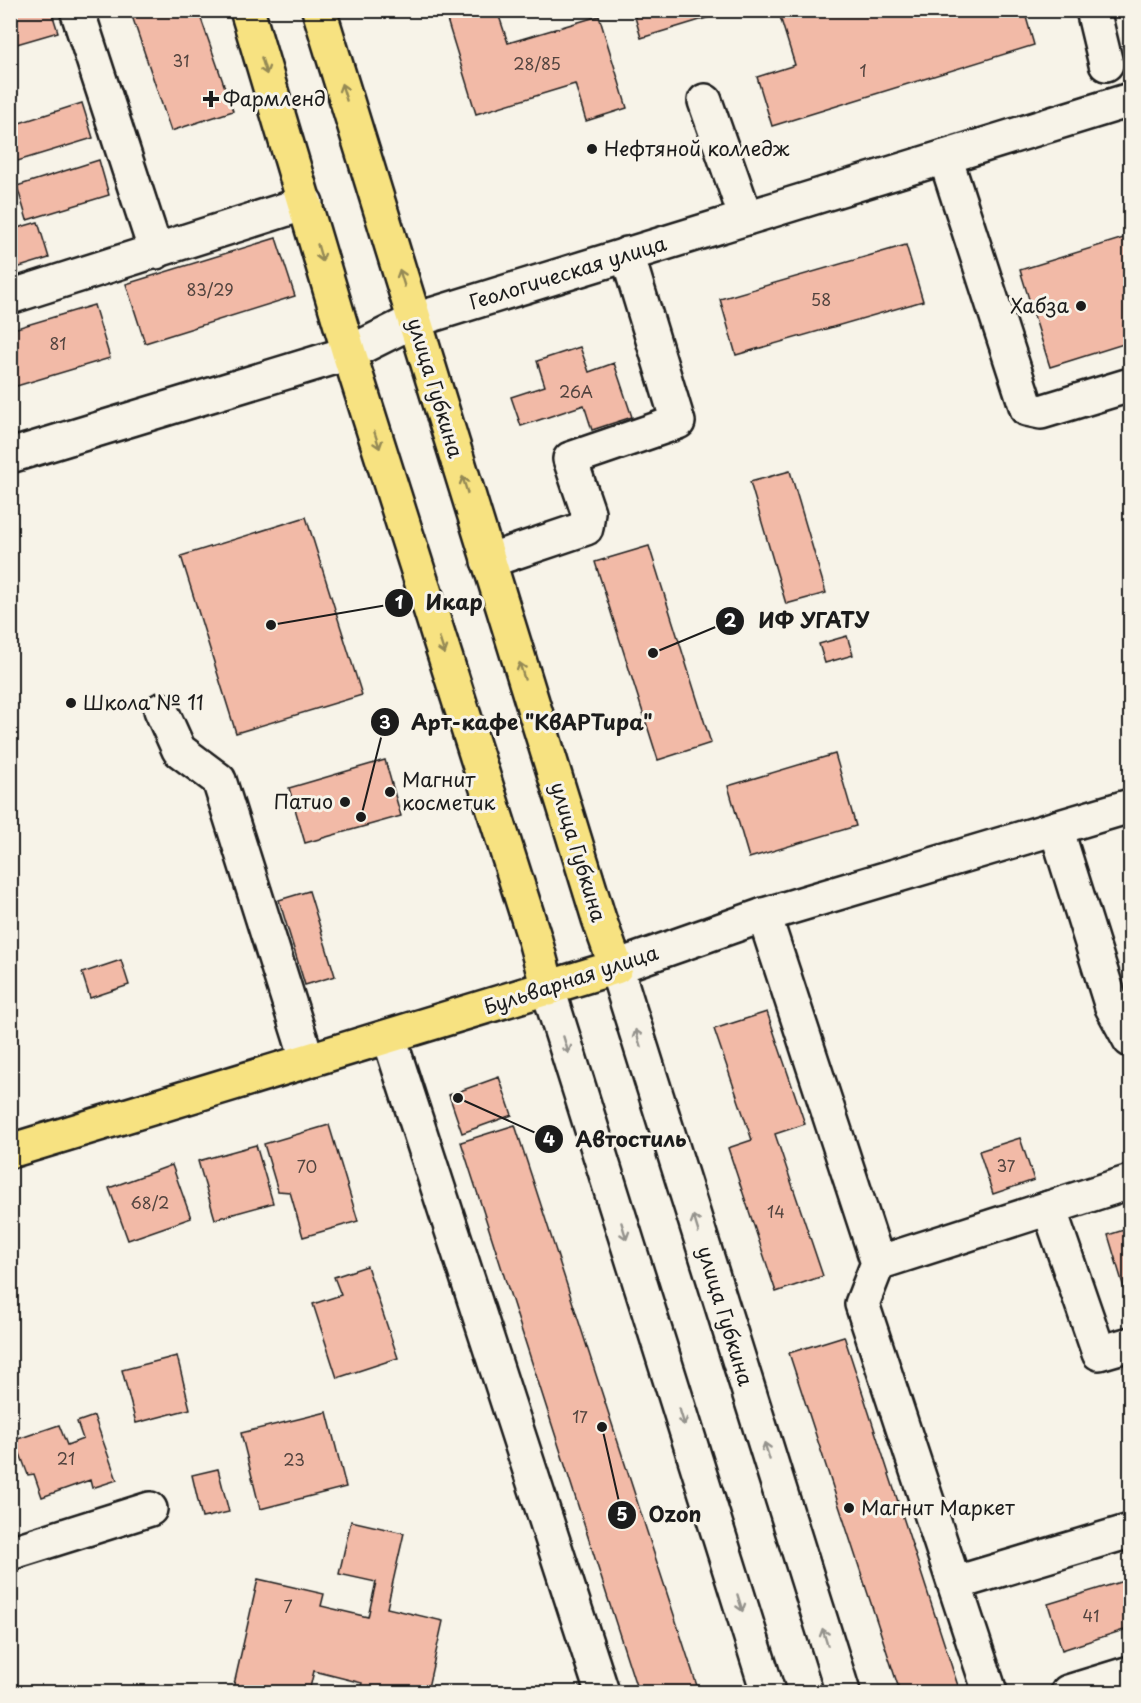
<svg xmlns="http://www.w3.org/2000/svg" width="1141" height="1703" viewBox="0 0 1141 1703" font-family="'Playpen Sans',sans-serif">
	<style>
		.building { fill: #f2baa7; stroke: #1c1c1c; stroke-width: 1.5 }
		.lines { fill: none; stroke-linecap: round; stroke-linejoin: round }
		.minor-casing { stroke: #1c1c1c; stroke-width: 38 }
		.major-casing { stroke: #1c1c1c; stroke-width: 38 }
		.minor { stroke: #f7f3e8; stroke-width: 33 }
		.major { stroke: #f7e281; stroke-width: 33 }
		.oneway { stroke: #948954 }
		.oneway2 { stroke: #94928c }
		.poi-dot { fill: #1c1c1c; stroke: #f7f3e8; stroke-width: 2 }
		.labels { text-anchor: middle; stroke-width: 6; stroke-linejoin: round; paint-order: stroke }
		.number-label { font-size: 16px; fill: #52443f }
		.poi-label { font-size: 20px; fill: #1c1c1c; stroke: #f7f3e8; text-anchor: start }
		.street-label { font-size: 20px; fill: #1c1c1c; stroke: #f7f3e8 }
		.leader { fill: none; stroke: #1c1c1c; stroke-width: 2 }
		.callout-dot { fill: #1c1c1c; stroke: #f7f3e8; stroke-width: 2 }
		.mark-label { font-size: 18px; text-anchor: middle; font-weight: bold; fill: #fff }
		.callout-label { font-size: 21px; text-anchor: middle; font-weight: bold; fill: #1c1c1c; stroke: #f7f3e8; stroke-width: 6; stroke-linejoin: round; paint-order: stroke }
	</style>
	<rect width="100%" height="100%" fill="#f7f3e8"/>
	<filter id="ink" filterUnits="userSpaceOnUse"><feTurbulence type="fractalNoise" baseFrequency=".0167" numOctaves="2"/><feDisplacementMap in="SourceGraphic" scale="12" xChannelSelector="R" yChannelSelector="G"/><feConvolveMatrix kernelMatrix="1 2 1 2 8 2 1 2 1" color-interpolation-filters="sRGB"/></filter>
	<g filter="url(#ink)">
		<path class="building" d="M10,10H51L58,32L10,46Z
			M130,10H198L233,111L171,131Z
			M444,10H497L508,43L599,16L627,108L586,121L575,84L476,114Z
			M633,10H722L723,13L641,38Z
			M778,10H1024L1034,45L772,126L757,77L795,65Z
			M82,103L93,138L11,163L10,126Z
			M99,160L109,195L27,220L17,186Z
			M38,222L49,258L10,270V230Z
			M1130,236V342L1050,367L1020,270Z
			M276,238L295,296L145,343L126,284Z
			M906,245L923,301L736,355L720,299Z
			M94,305L110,358L10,388V330Z
			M580,347L589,372L614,363L632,417L592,430L584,405L521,426L511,397L545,386L537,361Z
			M790,471L826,593L786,604L750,482Z
			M306,517L362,695L236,733L181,556Z
			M649,546L711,743L658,760L595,562Z
			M847,636L853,655L825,663L819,644Z
			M835,754L856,826L749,858L728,786Z
			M385,760L401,816L305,843L289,788Z
			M309,891L335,976L305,985L279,900Z
			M10,942L17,962L10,964Z
			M121,960L129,985L90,998L82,973Z
			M767,1012L805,1124L775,1134L823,1276L776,1292L728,1148L752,1140L714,1029Z
			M499,1077L512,1115L462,1133L449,1095Z
			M329,1125L358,1221L303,1237L290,1192L278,1191L264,1144Z
			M515,1125L699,1692H638L461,1142Z
			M1020,1138L1034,1180L993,1194L979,1151Z
			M256,1145L273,1203L215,1219L198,1161Z
			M172,1165L191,1218L128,1240L109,1188Z
			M1130,1228V1297L1127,1298L1108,1235Z
			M367,1266L398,1358L337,1378L313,1304L341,1295L334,1277Z
			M844,1336L960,1692H900L789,1353Z
			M177,1356L190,1409L136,1423L122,1370Z
			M327,1412L346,1487L260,1509L241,1433Z
			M94,1416L117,1480L92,1488L90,1480L42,1497L34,1474L28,1475L15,1440L59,1425L67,1445L83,1439L77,1422Z
			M218,1469L229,1512L202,1518L192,1475Z
			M351,1521L404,1533L387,1608L443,1621L427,1692H360L362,1683L314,1671L309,1692H250L233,1689L258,1579L324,1594L321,1606L368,1617L376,1582L339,1574Z
			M1130,1579V1628L1062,1650L1048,1604Z"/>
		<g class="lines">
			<defs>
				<g id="minor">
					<path d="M77,10L156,252"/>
					<path d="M1093,10L1106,64"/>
					<path d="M705,101L746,218"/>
					<path d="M945,157L1027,409L1041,412L1130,385"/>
					<path d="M10,297L306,203"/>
					<path id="s1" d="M10,456L349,353L415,320L1130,100"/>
					<path d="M488,561L586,528L588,512L570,459L678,422L627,254"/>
					<path d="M161,710L179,750L219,780L307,1059"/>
					<path d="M1056,828L1112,1007L1130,1040"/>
					<path d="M764,915L878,1263L862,1304L990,1692"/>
					<path d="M548,989L768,1692"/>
					<path d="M389,1037L602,1692"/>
					<path d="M1049,1208L1099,1353L1130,1344"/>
					<path d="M878,1263L1130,1182"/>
					<path d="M10,1553L150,1509"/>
					<path d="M956,1583L1130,1531"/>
					<path d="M843,1692L616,967L764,915L1130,806"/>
					<path d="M1068,1692L1130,1673"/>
				</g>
				<path id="major" d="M247,10L349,353L535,940L548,989
					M10,1151L616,967L599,919L319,10"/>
			</defs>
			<use href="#minor" class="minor-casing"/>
			<use href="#major" class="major-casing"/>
			<use href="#minor" class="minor"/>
			<use href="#major" class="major"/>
		</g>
		<defs><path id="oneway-shaft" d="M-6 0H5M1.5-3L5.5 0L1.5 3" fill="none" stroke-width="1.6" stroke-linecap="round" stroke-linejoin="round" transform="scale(1.5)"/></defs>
		<g class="oneway">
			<use href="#oneway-shaft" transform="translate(264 66) rotate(73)"/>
			<use href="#oneway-shaft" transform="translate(344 92) rotate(-107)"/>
			<use href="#oneway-shaft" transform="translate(320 253) rotate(74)"/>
			<use href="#oneway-shaft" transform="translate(402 278) rotate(-107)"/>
			<use href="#oneway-shaft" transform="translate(377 440) rotate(72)"/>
			<use href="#oneway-shaft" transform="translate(465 485) rotate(-107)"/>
			<use href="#oneway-shaft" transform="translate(442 646) rotate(72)"/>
			<use href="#oneway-shaft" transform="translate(522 671) rotate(-107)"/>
		</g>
		<g class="oneway2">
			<use href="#oneway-shaft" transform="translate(638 1038) rotate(-107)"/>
			<use href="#oneway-shaft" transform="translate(566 1045) rotate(73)"/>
			<use href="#oneway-shaft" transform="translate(696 1224) rotate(-107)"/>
			<use href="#oneway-shaft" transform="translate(624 1231) rotate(73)"/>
			<use href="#oneway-shaft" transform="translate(682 1417) rotate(73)"/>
			<use href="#oneway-shaft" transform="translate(767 1451) rotate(-107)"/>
			<use href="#oneway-shaft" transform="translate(740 1603) rotate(73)"/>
			<use href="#oneway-shaft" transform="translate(825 1637) rotate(-107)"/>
		</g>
	</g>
	<g class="poi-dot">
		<path d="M208 90h6v6h6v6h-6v6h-6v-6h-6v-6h6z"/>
		<circle cx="592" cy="149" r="6"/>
		<circle cx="1081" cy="306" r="6"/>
		<circle cx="71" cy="703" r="6"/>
		<circle cx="390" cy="792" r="6"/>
		<circle cx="345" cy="802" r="6"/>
		<circle cx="849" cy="1508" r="6"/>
	</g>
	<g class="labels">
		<g class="number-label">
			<text x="181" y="67">31</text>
			<text x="537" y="70">28/85</text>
			<text x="863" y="77">1</text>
			<text x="210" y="296">83/29</text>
			<text x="821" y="306">58</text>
			<text x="58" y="350">81</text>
			<text x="576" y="398">26А</text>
			<text x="1006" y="1172">37</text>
			<text x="307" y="1173">70</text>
			<text x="150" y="1209">68/2</text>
			<text x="776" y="1218">14</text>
			<text x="580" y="1423">17</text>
			<text x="66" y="1465">21</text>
			<text x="294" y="1466">23</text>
			<text x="288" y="1613">7</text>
			<text x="1091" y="1622">41</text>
		</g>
		<g class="poi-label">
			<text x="223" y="106">Фармленд</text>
			<text x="604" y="156">Нефтяной колледж</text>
			<text x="1069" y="313" text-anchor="end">Хабза</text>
			<text x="83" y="710">Школа № 11</text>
			<text x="402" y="787">Магнит<tspan x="402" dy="23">косметик</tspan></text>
			<text x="333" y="809" text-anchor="end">Патио</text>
			<text x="861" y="1515">Магнит Маркет</text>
		</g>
		<g class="street-label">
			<text dy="7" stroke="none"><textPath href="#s1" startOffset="588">Геологическая улица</textPath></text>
			<text transform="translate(435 388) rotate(73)" y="7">улица Губкина</text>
			<text transform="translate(578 852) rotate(73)" y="7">улица Губкина</text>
			<text transform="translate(571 980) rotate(-18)" y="7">Бульварная улица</text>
			<text transform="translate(725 1316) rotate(73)" y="7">улица Губкина</text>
		</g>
	</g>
	<path class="leader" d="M271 625L399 603M653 653L730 621M361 817L385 722M458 1098L549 1139M602 1427L622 1515"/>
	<g class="callout-dot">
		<circle cx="271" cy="625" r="6"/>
		<circle cx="653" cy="653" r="6"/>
		<circle cx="361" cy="817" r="6"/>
		<circle cx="458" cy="1098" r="6"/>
		<circle cx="602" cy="1427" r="6"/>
		<circle cx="399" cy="603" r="15"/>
		<circle cx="730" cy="621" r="15"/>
		<circle cx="385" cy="722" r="15"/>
		<circle cx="549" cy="1139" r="15"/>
		<circle cx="622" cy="1515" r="15"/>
	</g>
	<g class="mark-label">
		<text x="399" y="609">1</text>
		<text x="730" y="627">2</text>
		<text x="385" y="729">3</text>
		<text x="549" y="1146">4</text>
		<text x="622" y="1521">5</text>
	</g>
	<g class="callout-label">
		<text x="454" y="610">Икар</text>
		<text x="814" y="628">ИФ УГАТУ</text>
		<text x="532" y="730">Арт-кафе "КвАРТира"</text>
		<text x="631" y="1147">Автостиль</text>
		<text x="675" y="1522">Ozon</text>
	</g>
	<rect width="1141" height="1703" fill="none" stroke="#f7f3e8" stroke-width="36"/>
	<rect x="18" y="18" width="1105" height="1667" fill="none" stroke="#1c1c1c" stroke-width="2" filter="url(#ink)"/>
</svg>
